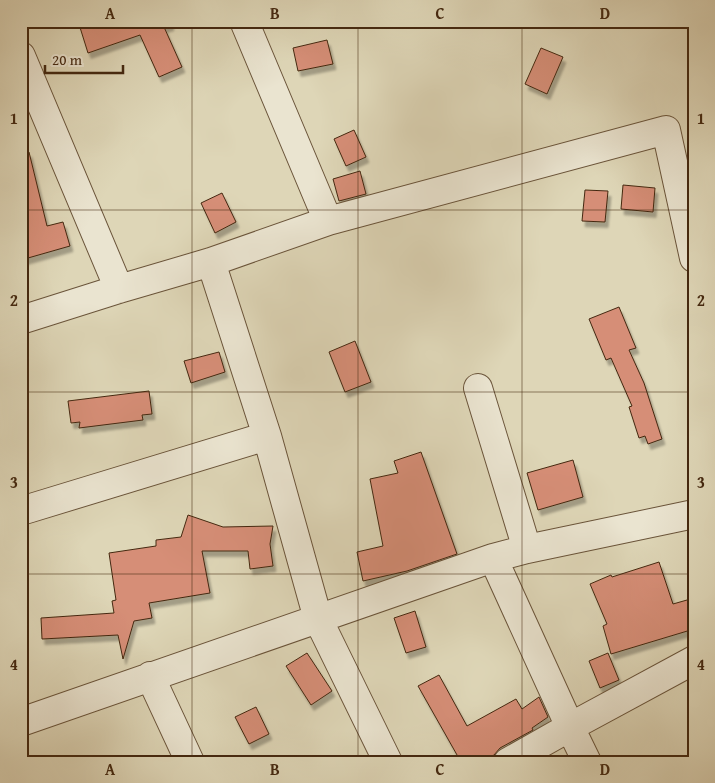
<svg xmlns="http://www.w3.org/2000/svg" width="715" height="783" viewBox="0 0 715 783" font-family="'Gentium Book Plus',serif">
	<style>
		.building { fill: #d68e77; stroke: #442810; filter: url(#shadow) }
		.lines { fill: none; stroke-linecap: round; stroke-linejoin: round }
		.street-casing { stroke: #6a543a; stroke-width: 30 }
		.street { stroke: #eae4d0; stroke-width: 28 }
		.grid { fill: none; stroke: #442810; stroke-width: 1; stroke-opacity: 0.55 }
		.neatline { fill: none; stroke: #442810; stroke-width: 2 }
		.grid-label { font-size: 16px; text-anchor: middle; font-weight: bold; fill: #442810 }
	</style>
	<defs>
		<filter id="shadow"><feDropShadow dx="3" dy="5.5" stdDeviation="1" flood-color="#0004"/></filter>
	</defs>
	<rect width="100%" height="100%" fill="#ded6b7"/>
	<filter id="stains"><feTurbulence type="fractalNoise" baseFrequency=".004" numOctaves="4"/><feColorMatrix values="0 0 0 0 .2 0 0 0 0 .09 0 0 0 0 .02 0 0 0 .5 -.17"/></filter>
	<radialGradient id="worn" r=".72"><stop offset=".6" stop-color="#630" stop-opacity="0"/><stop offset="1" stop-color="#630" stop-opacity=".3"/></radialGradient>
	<path class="building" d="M78,21H170L171,25L164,27L182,67L159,77L140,35L88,53Z
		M327,40L333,64L298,71L293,48Z
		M541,48L563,57L547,94L525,84Z
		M354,130L366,157L346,166L334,139Z
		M29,152L47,226L63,222L70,246L21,260V153Z
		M360,171L366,194L339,201L333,179Z
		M623,185L655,188L653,212L621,209Z
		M585,190L608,191L605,222L582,221Z
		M222,193L236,222L215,233L201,203Z
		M619,307L636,348L629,350L644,383L662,439L648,444L645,436L639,438L629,407L632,406L611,358L606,360L589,319Z
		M355,341L371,382L345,392L329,352Z
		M219,352L225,372L191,383L184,361Z
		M149,391L152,414L142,415L143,420L79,428L80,422L71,423L68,401Z
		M421,452L457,554L407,571L363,581L357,552L383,546L370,479L398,473L394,461Z
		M573,460L583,497L538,510L527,473Z
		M188,515L223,527L273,526L270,544L273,566L250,569L248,551H202L210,593L149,603L152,618L134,621L123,659L118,635L42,639L41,618L114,613L112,601L116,600L109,553L156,546V540L181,537Z
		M659,562L673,604L694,598V629L611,654L603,626L607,624L590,584L611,575L612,577Z
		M415,611L426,647L406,653L394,618Z
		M307,653L332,691L311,705L286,666Z
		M608,653L619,680L600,688L589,661Z
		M439,675L467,726L516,699L522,709L539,697L548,717L532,728L533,730L500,748L494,755L483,762H461L418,686Z
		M256,707L269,734L249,744L235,717Z"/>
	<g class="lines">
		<defs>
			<path id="street" d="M244,21L328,221
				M21,56L119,289
				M211,262L267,436L318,619L388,762
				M21,320L119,289L211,262L328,221L666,130L694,258
				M478,388L527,549
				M21,511L267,436
				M493,558L570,727L587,762
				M150,676L190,762
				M21,722L493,558L527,549L694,514
				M508,762L570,727L694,660"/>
		</defs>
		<use href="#street" class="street-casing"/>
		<use href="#street" class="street"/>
	</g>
	<path class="grid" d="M192,21V762M358,21V762M522,21V762M21,210H694M21,392H694M21,574H694"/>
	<rect width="715" height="783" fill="none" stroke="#ded6b7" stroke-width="55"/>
	<path d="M45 65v8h78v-8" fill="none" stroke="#442810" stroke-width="2.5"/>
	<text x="52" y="65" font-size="15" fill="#442810" stroke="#eae4d0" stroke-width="4" paint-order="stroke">20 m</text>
	<rect x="28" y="28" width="660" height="728" class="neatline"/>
	<g class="grid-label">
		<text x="110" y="19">A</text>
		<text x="275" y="19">B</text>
		<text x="440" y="19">C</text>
		<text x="605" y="19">D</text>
		<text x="14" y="124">1</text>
		<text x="701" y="124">1</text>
		<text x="14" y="306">2</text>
		<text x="701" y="306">2</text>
		<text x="14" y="488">3</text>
		<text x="701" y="488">3</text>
		<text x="14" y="670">4</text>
		<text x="701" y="670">4</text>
		<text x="110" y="775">A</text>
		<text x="275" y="775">B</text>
		<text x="440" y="775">C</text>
		<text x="605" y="775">D</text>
	</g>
	<rect width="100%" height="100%" filter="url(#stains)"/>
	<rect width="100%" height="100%" fill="url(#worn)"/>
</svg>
